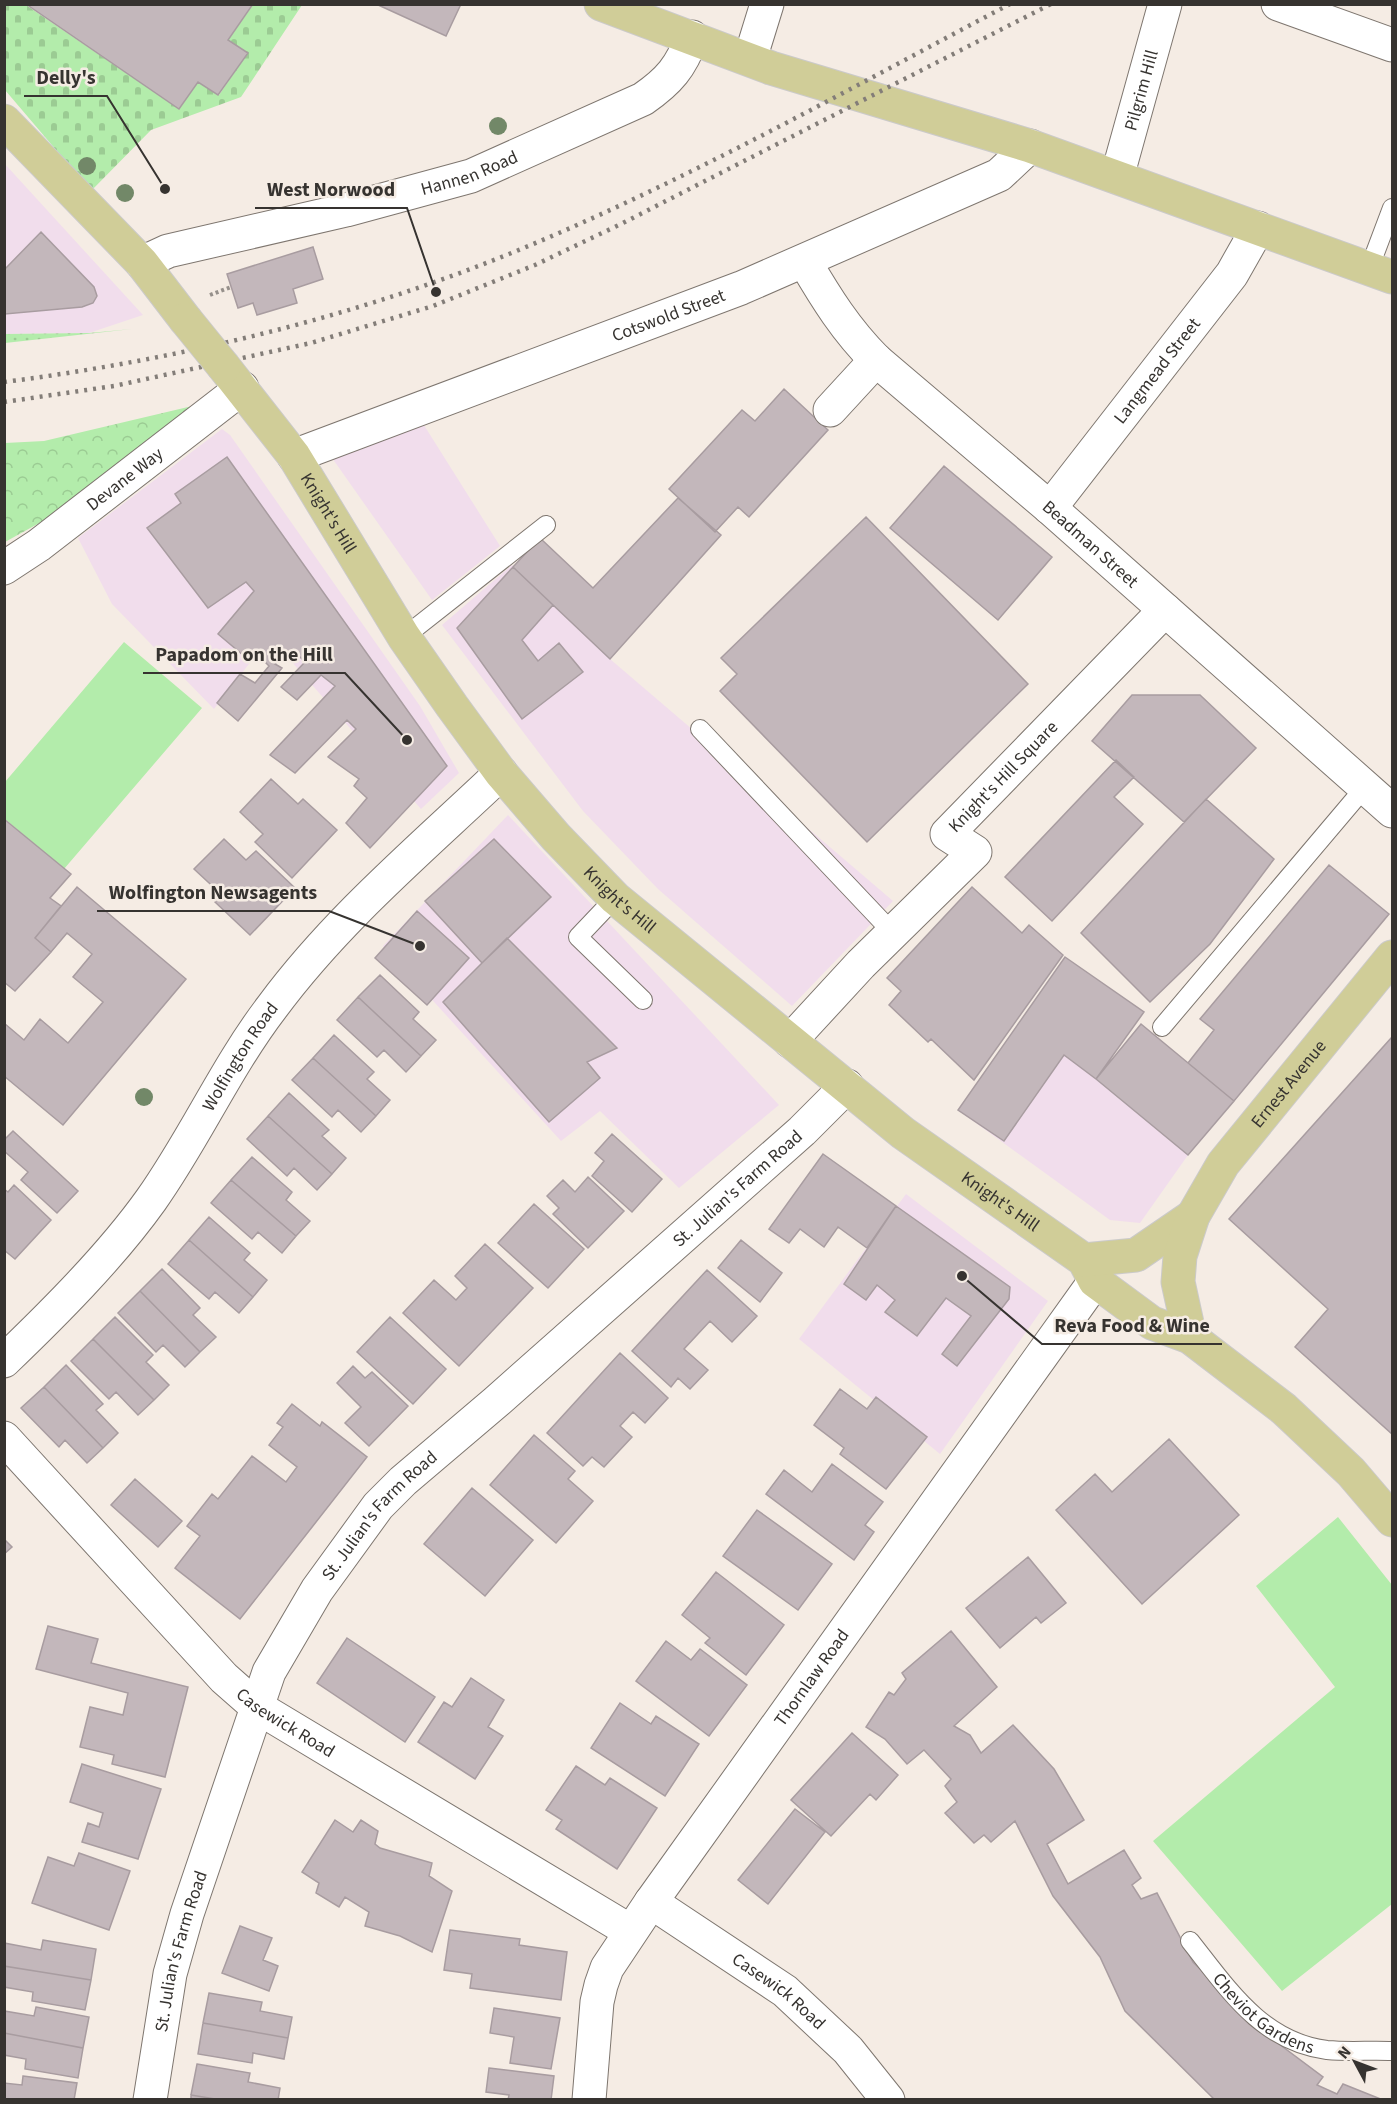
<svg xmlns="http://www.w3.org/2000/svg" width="1397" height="2104" viewBox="0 0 1397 2104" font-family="'Source Sans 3',sans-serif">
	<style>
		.commercial { fill: #f1ddec }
		.grass { fill: url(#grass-dots) }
		.forest { fill: url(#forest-crowns) }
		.cemetery { fill: url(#cemetery-stones) }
		.garden { fill: #b3ecab }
		.building { fill: #c3b7bb; stroke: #a89ca0; stroke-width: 1.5 }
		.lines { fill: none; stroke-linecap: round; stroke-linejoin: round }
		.lane-casing { stroke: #7e766f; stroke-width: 20 }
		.street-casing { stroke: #7e766f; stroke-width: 35 }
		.primary-casing { stroke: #cbcac9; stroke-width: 35 }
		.path { stroke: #96908b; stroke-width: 4; stroke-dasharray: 3 3; stroke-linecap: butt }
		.lane { stroke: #fff; stroke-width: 18 }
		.street { stroke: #fff; stroke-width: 33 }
		.primary { stroke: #d0cd98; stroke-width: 33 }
		.rail { stroke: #837d78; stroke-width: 4.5; stroke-dasharray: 3 6; stroke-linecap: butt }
		.primary-bridge-casing { stroke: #cbcac9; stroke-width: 35; stroke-linecap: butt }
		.primary-bridge { stroke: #d0cd98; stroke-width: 33 }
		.tree { fill: #728868 }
		.labels { text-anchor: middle; stroke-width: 5; stroke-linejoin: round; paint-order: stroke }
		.street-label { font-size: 18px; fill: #363330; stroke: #f5ece4 }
		.leader { fill: none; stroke: #363330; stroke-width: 2 }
		.callout-dot { fill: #363330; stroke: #f5ece4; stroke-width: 2 }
		.callout-label { font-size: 20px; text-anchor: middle; font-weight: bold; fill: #363330; stroke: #f5ece4; stroke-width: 5; stroke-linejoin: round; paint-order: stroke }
	</style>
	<defs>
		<pattern id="grass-dots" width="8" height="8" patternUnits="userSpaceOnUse" patternTransform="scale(1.5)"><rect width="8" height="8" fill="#b3ecab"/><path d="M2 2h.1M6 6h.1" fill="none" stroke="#9bcb93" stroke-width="1.8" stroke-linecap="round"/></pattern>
		<pattern id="forest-crowns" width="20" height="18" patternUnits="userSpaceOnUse" patternTransform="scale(1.5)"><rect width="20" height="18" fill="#b3ecab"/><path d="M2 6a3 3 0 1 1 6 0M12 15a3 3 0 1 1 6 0" fill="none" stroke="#9bcb93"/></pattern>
		<pattern id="cemetery-stones" width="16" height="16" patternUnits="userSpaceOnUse" patternTransform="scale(1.5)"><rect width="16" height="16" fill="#b3ecab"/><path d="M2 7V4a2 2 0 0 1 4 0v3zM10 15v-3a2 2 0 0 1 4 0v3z" fill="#9bcb93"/></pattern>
	</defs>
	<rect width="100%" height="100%" fill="#f5ece4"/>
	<path class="commercial" d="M4,163L143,315L89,333L5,334Z
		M422,422L500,546L432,600L330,455Z
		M222,429L230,435L420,706L459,773L421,809L270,637L214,709L112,604L78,538Z
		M512,565L610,659L893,901L792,1006L658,889L583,811L442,625Z
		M508,815L779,1105L679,1188L600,1111L561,1141L383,946Z
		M1065,957L1144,1012L1096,1079L1188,1155L1140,1223L1110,1220L958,1110Z
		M906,1194L1048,1301L940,1454L799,1339Z"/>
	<path class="grass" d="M132,329L5,343V334L89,333Z"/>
	<path class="forest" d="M205,403L170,423L150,447L43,521L5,542V443L44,441Z"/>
	<path class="cemetery" d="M4,5H26L179,109L198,82L219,95L247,54L228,40L253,5H302L241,97L151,130L91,191L5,90Z"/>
	<path class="garden" d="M124,642L202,708L64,869L5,819V782Z
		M1338,1517L1392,1585V1904L1282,1991L1153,1841L1335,1687L1256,1586Z"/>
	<path class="building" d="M26,4H253L228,40L248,53L218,95L198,82L179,109Z
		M376,4H461L446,36Z
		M41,232L94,287L97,296L93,303L82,307L5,314L4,270Z
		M313,247L323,279L293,289L297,303L257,315L253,303L238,308L227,274Z
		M784,389L828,430L749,517L738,507L715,532L669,489L742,410L755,421Z
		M227,457L447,766L370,848L346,823L367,798L354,786L359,779L328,757L356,729L347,720L295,773L270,755L335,686L321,675L297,700L281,687L305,662L292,649L275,664L282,668L238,721L217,703L240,674L255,683L269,666L255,652L250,661L218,634L254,591L246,582L208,608L147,528L181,503L175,494Z
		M944,466L1052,557L998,620L890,528Z
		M678,498L721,535L610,659L513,567L540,538L593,588Z
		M866,517L1028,684L867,842L720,691L737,674L721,658Z
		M513,567L553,605L522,640L538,661L559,643L583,672L522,719L457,628Z
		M1132,695H1200L1256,748L1184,822L1092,741Z
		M1116,760L1134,777L1114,797L1143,824L1052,921L1005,877Z
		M271,779L298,804L303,799L337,830L292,878L255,842L263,834L240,812Z
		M1206,799L1274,859L1210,944L1150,1002L1081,933Z
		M4,819L71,874L50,898L61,906L35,938L51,952L15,991L4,982Z
		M224,839L246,860L256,851L295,888L250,935L215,902L222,895L194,869Z
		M494,839L551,897L482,963L425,901Z
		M1329,865L1389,914L1234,1101L1188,1063L1214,1030L1200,1019Z
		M77,887L186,979L63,1125L4,1076V1023L24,1040L40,1019L68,1043L103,1002L73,977L92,954L67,933L51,952L35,938Z
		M972,887L1022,933L1029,925L1063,955L974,1080L931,1039L928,1042L889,1005L901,991L887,978Z
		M417,911L469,958L427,1005L375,958Z
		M507,938L617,1048L587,1062L600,1078L549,1122L443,1002Z
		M1065,957L1144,1012L1096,1079L1064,1055L1004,1141L958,1110Z
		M380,975L419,1012L413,1019L436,1040L421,1056L358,997Z
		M358,997L421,1056L406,1072L384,1050L377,1057L337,1020Z
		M1141,1024L1234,1101L1188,1155L1096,1079Z
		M334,1035L374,1072L367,1079L390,1100L376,1116L313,1058Z
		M1392,1037V1434L1295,1347L1328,1309L1229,1219Z
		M313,1058L376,1116L361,1132L338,1110L332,1117L292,1080Z
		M289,1093L329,1130L322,1136L346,1158L332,1174L268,1116Z
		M268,1116L332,1174L317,1190L294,1168L287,1176L247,1139Z
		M13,1131L78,1191L57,1213L21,1180L28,1172L4,1151V1140Z
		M612,1134L662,1179L632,1212L592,1176L604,1161L595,1153Z
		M823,1154L896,1206L867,1248L838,1227L824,1247L800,1229L789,1243L769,1229Z
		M252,1157L292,1192L286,1200L310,1221L296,1236L231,1180Z
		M588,1177L624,1211L588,1248L553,1214L559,1208L547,1196L563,1180L575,1192Z
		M231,1180L296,1236L282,1253L258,1232L252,1239L211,1203Z
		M14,1185L51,1220L15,1259L4,1250V1189L8,1192Z
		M534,1204L584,1249L548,1288L498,1243Z
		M896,1206L1010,1287L1009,1299L957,1366L942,1354L971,1316L946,1298L917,1336L885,1312L895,1300L877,1285L866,1300L844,1284Z
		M209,1217L250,1253L244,1260L267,1280L253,1297L189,1240Z
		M189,1240L253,1297L239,1313L215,1292L209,1299L168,1264Z
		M741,1240L782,1273L760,1302L718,1268Z
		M485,1244L533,1288L459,1366L403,1313L434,1280L456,1300L467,1288L455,1276Z
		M162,1269L200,1308L193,1315L216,1337L200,1352L140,1291Z
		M707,1270L757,1316L732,1342L710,1321L684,1349L708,1370L690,1389L678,1378L671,1387L632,1351Z
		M140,1291L200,1352L185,1367L163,1345L156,1352L118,1313Z
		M115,1317L153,1355L146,1362L169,1385L154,1400L93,1339Z
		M390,1317L446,1369L413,1404L357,1352Z
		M93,1339L154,1400L138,1415L116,1392L109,1399L71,1361Z
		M620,1353L668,1398L645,1423L633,1412L620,1426L632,1437L604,1467L592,1457L583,1466L547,1433Z
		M66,1365L103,1404L96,1410L118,1433L103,1448L44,1387Z
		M353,1366L365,1378L372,1372L408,1406L369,1446L345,1423L361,1407L337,1383Z
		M44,1387L103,1448L87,1463L65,1440L59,1447L21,1408Z
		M840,1389L867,1409L876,1397L927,1437L886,1489L840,1454L844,1448L814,1425Z
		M292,1404L320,1426L322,1422L367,1457L240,1619L175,1568L200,1536L187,1526L212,1494L218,1499L252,1456L286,1482L297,1467L269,1445L283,1427L277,1423Z
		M534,1435L575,1471L568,1479L593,1501L556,1543L490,1485Z
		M1169,1439L1239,1515L1142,1604L1056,1510L1095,1474L1112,1492Z
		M832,1464L883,1502L865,1525L874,1532L854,1560L766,1494L784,1470L812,1492Z
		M135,1479L182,1521L158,1547L111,1505Z
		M472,1488L533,1540L485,1596L424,1544Z
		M757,1510L832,1564L798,1610L723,1556Z
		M4,1539L12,1547L4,1554Z
		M1028,1557L1066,1603L1041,1623L1036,1617L1000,1648L966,1608Z
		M716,1572L784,1625L746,1675L705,1643L710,1638L682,1615Z
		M48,1626L98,1639L91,1663L188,1687L165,1777L112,1764L114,1755L80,1747L90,1707L123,1715L128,1693L36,1669Z
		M951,1631L997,1687L954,1726L970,1735L981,1753L1013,1725L1054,1769L1084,1820L1047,1844L1068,1884L1124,1850L1141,1878L1132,1885L1141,1899L1157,1893L1193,1962L1271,2038L1323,2077L1317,2085L1337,2094L1343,2084L1383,2100H1215L1125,2011L1100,1957L1053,1896L1015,1821L991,1842L984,1835L974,1843L945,1813L957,1802L945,1786L951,1779L924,1750L907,1764L885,1739L866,1727L889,1692L894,1695L906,1679L902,1673Z
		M347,1638L435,1697L405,1742L317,1683Z
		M666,1641L691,1660L700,1649L747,1685L709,1736L636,1681Z
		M471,1678L504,1700L488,1727L503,1736L475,1779L418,1742L444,1702L452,1707Z
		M620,1703L651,1724L656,1716L699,1744L665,1796L591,1748Z
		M852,1733L898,1775L876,1800L870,1794L831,1836L791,1800Z
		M82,1764L161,1789L138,1859L82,1842L88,1823L99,1827L103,1813L70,1802Z
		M576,1766L605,1785L610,1778L657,1808L617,1869L556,1829L562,1820L546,1810Z
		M795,1809L825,1832L768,1904L738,1880Z
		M335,1820L353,1832L361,1820L378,1831L375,1844L380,1848L432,1863L429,1876L452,1891L432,1952L400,1936L365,1926L369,1912L345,1897L339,1907L316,1893L319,1883L302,1872Z
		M79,1853L130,1871L109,1930L32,1903L48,1857L74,1866Z
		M240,1926L272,1938L263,1960L278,1966L269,1991L222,1973Z
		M450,1930L520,1939L519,1945L567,1952L561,2000L470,1988L472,1974L444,1970Z
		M43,1940L96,1949L91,1980L4,1966V1943L41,1950Z
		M4,1966L91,1980L85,2010L32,2001L33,1992L4,1987Z
		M209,1993L262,2002L260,2011L292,2017L288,2038L203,2023Z
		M36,2007L89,2017L83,2048L4,2033V2011L34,2016Z
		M494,2008L560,2018L551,2069L510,2063L514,2037L490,2033Z
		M203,2023L288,2038L284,2059L253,2053L252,2063L198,2054Z
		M4,2033L83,2048L78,2078L25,2069L26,2059L4,2055Z
		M197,2064L250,2073L248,2082L280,2088L278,2100H221L191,2095Z
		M489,2068L554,2076L551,2100H508L509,2095L486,2092Z
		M23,2076L77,2083L74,2100H4V2083L22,2085Z
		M191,2095L221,2100H191Z"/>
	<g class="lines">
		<defs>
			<g id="lane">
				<path d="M1369,269L1392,208"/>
				<path d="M404,637L546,525"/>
				<path d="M700,729L893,933"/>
				<path d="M615,898L578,937L643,1000"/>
				<path d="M1162,1027L1365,787"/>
				<path id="s1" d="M1190,1941C1228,1989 1262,2042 1327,2050C1349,2052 1371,2050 1392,2051"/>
			</g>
			<g id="street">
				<path d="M1278,4L1392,45"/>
				<path d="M750,59L767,4"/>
				<path id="s2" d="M1117,177L1165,4"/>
				<path id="s3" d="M805,262C826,298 846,330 876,360L1050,508L1392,811"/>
				<path id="s4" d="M142,263L168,251L346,210L471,176L643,99C669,81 681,67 692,37"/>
				<path d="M830,410L876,360"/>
				<path id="s5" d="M294,456L741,288L999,175L1030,146"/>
				<path id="s6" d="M1050,508L1232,274L1258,228"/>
				<path id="s7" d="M4,568L39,545L242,388"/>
				<path id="s8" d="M790,1041L861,964L975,852L947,834L1165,610"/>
				<path id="s9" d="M4,1361C54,1313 111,1256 151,1200C195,1138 226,1067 272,1007C337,919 422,848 501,773"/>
				<path id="s10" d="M4,1438L224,1678L257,1707L630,1931"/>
				<path id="s11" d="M651,1902L785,1991L848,2050L888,2100"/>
				<path id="s12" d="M150,2100L170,1974L187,1914L269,1672L317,1590L378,1506L403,1481L496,1402L802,1131L847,1086"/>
				<path id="s13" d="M589,2100L597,2002L601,1985L607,1968L651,1902L1095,1281"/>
			</g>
			<g id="primary">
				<path d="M601,4L771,68L1030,146L1392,277"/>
				<path d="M4,121L142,263L185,319"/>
				<path id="s14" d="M224,367L294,456L404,637L452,706L501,773L556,837L615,898L903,1133L1084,1260L1095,1281L1152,1323L1190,1337L1284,1409L1351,1472L1392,1520"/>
				<path d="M1084,1260L1136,1255L1193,1216"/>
				<path id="s15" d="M1190,1337L1178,1282L1180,1256L1193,1216L1223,1164L1392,957"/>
			</g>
		</defs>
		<use href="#lane" class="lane-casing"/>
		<use href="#street" class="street-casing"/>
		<use href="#primary" class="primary-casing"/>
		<path class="path" d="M210,295L231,287"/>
		<use href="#lane" class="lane"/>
		<use href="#street" class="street"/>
		<use href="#primary" class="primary"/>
		<path class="rail" d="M4,382C176,360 348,319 509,254C681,184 845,91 1010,4
			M4,402L114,386L311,343L433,306L535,265L621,224L1051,4"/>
		<defs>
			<path id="primary-bridge" d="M185,319L224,367"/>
		</defs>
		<use href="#primary-bridge" class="primary-bridge-casing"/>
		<use href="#primary-bridge" class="primary-bridge"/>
	</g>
	<g class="tree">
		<circle cx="498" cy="126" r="9"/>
		<circle cx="87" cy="166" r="9"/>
		<circle cx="125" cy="193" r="9"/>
		<circle cx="144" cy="1097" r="9"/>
	</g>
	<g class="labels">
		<g class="street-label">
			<text dy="6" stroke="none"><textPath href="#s2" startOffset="90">Pilgrim Hill</textPath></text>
			<text dy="6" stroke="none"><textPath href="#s4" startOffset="340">Hannen Road</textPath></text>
			<text dy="6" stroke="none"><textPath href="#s5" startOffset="400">Cotswold Street</textPath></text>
			<text dy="6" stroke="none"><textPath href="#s6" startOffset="174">Langmead Street</textPath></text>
			<text dy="6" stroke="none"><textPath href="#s7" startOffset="150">Devane Way</textPath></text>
			<text dy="6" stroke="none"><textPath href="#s14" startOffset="180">Knight's Hill</textPath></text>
			<text dy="6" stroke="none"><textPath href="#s3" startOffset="404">Beadman Street</textPath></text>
			<text dy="6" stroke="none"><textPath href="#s8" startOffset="378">Knight's Hill Square</textPath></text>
			<text dy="6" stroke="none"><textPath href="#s14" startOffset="666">Knight's Hill</textPath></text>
			<text dy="6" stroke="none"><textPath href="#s9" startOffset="387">Wolfington Road</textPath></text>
			<text dy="6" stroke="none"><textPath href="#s15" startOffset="288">Ernest Avenue</textPath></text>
			<text dy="6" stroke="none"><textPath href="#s12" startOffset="1124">St. Julian's Farm Road</textPath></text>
			<text dy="6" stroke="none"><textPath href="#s14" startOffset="1152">Knight's Hill</textPath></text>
			<text dy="6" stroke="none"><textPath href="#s12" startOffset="638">St. Julian's Farm Road</textPath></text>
			<text dy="6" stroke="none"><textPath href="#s13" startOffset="489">Thornlaw Road</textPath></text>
			<text dy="6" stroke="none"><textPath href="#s10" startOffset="402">Casewick Road</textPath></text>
			<text dy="6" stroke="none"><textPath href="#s12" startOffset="152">St. Julian's Farm Road</textPath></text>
			<text dy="6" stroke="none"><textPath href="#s11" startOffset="156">Casewick Road</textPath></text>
			<text dy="6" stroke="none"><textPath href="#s1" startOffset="105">Cheviot Gardens</textPath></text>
		</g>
	</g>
	<path class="leader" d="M165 189L107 96H24M436 292L407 208H255M407 740L345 673H143M420 946L329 911H97M962 1276L1042 1344H1222"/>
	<g class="callout-dot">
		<circle cx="165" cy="189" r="6"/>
		<circle cx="436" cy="292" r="6"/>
		<circle cx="407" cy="740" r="6"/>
		<circle cx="420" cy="946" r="6"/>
		<circle cx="962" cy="1276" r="6"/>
	</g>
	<g class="callout-label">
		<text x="66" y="84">Delly's</text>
		<text x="331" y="196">West Norwood</text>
		<text x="244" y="661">Papadom on the Hill</text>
		<text x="213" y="899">Wolfington Newsagents</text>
		<text x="1132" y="1332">Reva Food &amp; Wine</text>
	</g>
	<rect width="1397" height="2104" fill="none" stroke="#363330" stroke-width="12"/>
	<g transform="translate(1355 2062) rotate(311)" stroke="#f5ece4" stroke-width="4.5" paint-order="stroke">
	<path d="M0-4.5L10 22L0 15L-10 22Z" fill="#363330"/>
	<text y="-9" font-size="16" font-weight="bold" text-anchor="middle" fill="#363330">N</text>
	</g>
</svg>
